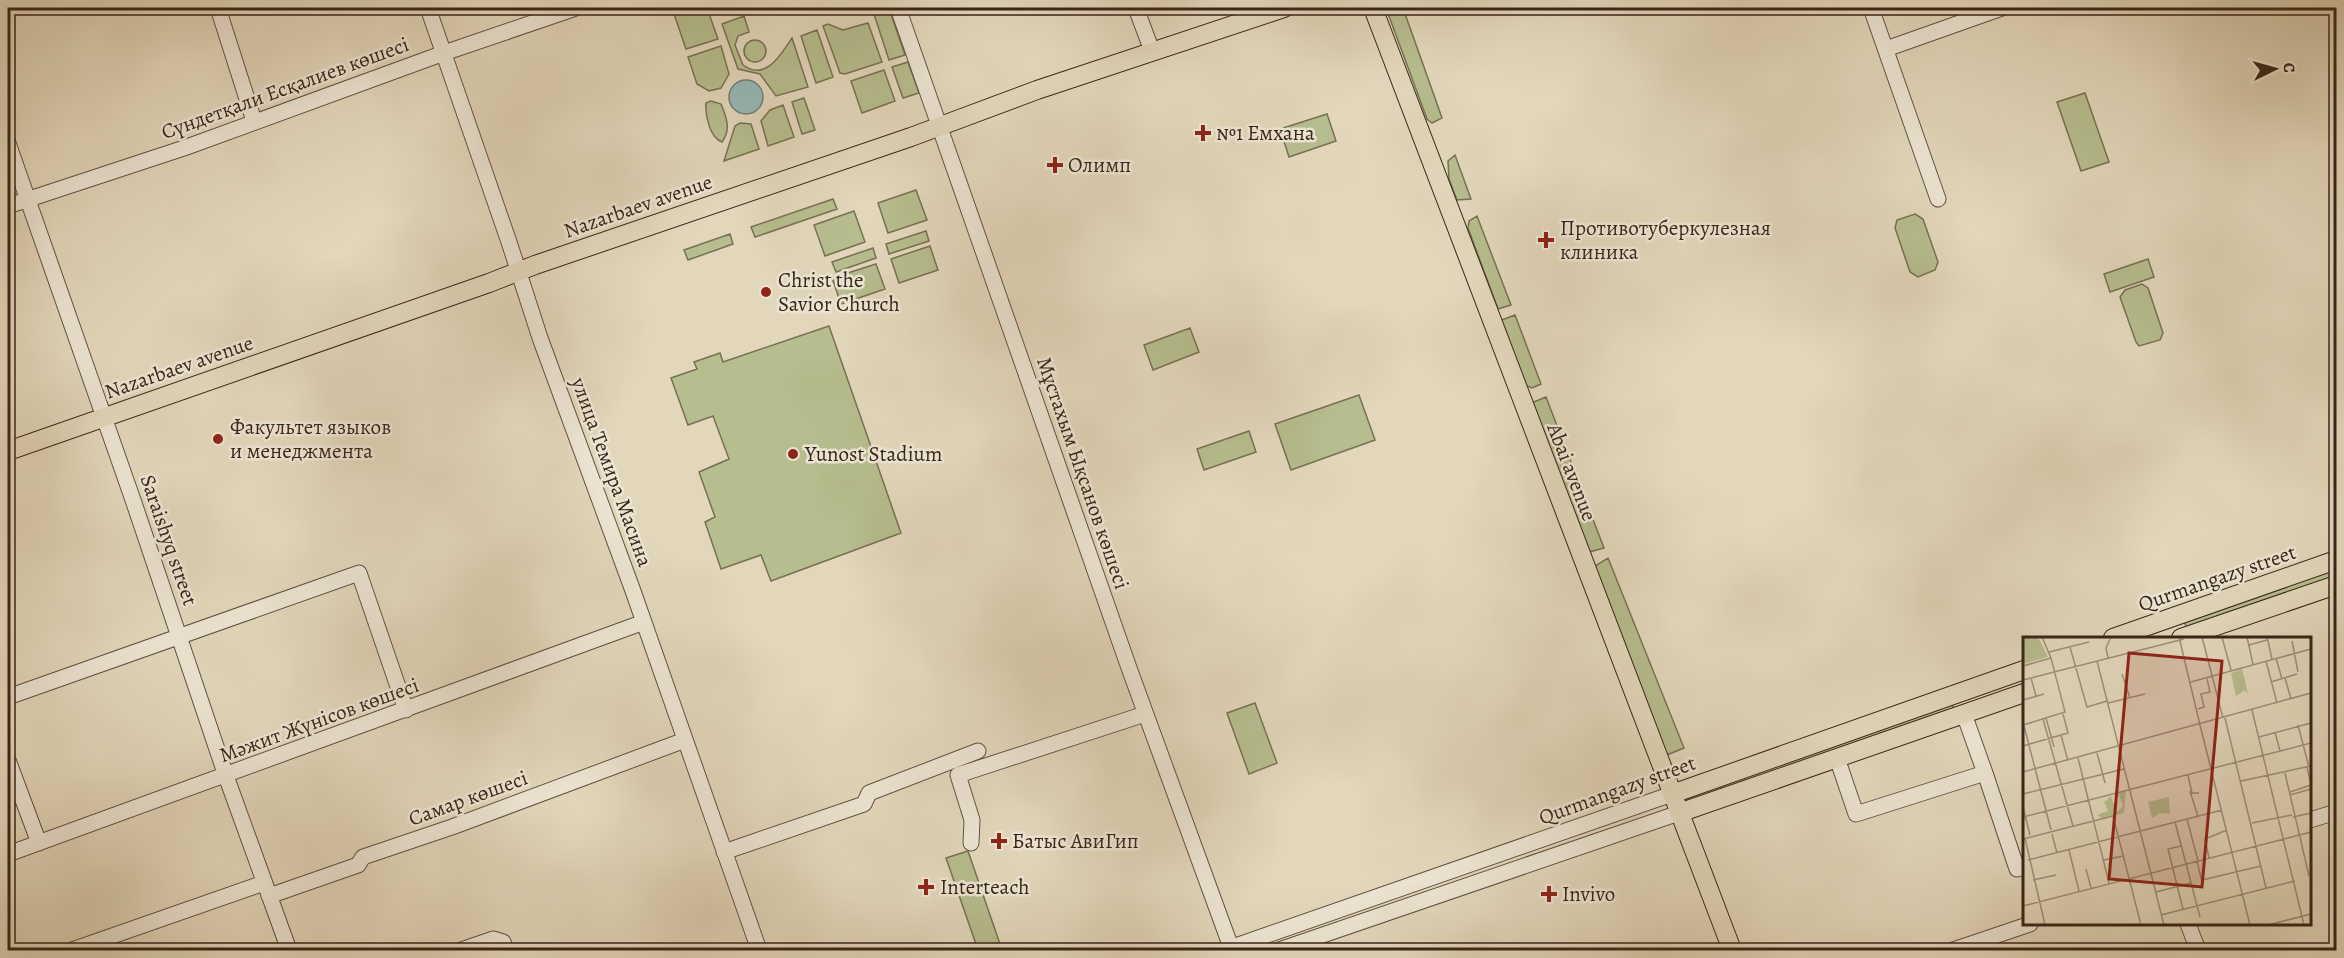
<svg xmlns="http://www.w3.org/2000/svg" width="2344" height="958" viewBox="0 0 2344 958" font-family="Alegreya,serif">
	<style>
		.green { fill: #b6bd8e; stroke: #777153; stroke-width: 1.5 }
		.water { fill: #96b8b7; stroke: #707d77; stroke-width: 1.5 }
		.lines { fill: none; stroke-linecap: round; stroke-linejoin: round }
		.minor-casing { stroke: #625241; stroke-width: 17 }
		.major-casing { stroke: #382518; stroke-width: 20 }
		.minor { stroke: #ece5d3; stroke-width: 15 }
		.major { stroke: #e2d7bb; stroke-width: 18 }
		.poi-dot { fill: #8f2418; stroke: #ece5d3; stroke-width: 2 }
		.labels { text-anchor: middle; stroke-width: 5; stroke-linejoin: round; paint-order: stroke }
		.street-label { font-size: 21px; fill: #382518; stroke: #ece5d3 }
		.poi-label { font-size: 21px; fill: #382518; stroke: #ece5d3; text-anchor: start }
		.inset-road { fill: none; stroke: #9e907a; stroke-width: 1.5 }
		.view { fill: #8f2418; fill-opacity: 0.15; stroke: #8f2418; stroke-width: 3 }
		.inset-edge { fill: none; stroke: #382518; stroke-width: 3 }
	</style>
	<rect width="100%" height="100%" fill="#e2d7bb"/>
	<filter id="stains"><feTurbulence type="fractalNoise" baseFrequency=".00333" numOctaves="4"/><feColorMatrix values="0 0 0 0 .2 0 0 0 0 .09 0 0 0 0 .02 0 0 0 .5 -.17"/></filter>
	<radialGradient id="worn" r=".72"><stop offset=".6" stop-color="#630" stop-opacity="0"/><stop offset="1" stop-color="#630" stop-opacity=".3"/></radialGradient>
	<path class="green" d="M672,8H707L718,39L686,49Z
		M872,8L890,11L905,55L889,60Z
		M1386,8H1403L1442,118L1432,123L1427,119Z
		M744,16L749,32L738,36L735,45L743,65C766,82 781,54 792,38L808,87L776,96L760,74L738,69L722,24Z
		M868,23L882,62L845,74L840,73L823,26L828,24L843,30Z
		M817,30L833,77L816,83L801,36Z
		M744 51a11 11 0 1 1 22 0a11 11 0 1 1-22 0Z
		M721,46L729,74L721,88L709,91L697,84L688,57Z
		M908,62L919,93L903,98L892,67Z
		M884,70L895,101L862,113L851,81Z
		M2085,93L2109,162L2081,171L2057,102Z
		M804,98L815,130L802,134L792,102Z
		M711,101L721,104C727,118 731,130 722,142C710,138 705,115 706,103Z
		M783,105L794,137L768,146L761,121L770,110Z
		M1327,114L1336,141L1289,157L1280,129Z
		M740,123L751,124L759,149L724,161L735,126Z
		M1455,155L1471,199L1457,200L1449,179L1448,161Z
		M916,190L927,220L888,233L878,203Z
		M833,199L837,209L755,237L751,227Z
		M854,211L865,242L825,256L814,225Z
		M1915,214L1923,219L1938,262L1935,270L1918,277L1910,272L1895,228L1897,220Z
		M1477,216L1511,305L1498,309L1468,228L1469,221Z
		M926,231L929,241L889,254L886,244Z
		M730,234L733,244L688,260L684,250Z
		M930,246L938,270L899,283L891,259Z
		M873,248L876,258L836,272L832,262Z
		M2148,259L2154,277L2110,292L2104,274Z
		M876,264L885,289L841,304L832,278Z
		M2142,284L2148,288L2163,333L2160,340L2139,346L2136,342L2120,297L2125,290Z
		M1515,315L1541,384L1532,388L1525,385L1499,321Z
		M829,326L901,533L771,581L761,555L721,569L705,522L715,517L699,472L729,459L713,416L688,425L671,378L697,369L694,362L720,353L723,362Z
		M1190,328L1199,352L1153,370L1144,345Z
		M1359,395L1375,440L1291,470L1275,424Z
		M1546,397L1604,548L1589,552L1529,404Z
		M1249,431L1256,452L1204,470L1197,449Z
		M1608,558L1684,748L1667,755L1595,566Z
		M2336,566V576L2187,630L2184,620Z
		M1255,703L1277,763L1249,774L1227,713Z
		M1952,703L1954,710L1722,791L1720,784Z
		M968,851L1002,950H978L946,858Z"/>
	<path class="water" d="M729 97a17 17 0 1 1 34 0a17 17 0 1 1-34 0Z"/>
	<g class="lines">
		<defs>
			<path id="minor" d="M218,8L254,121
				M428,8L509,242L540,338L633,591L759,950
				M898,8L1129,668L1232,950
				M1136,8L1152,51
				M1871,8L1938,199
				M1886,49L2002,8
				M8,143L133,500L226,776L289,950
				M8,206L184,148L444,53L576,8
				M8,697L359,573L406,710
				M1964,714L1985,773
				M1837,758L1856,814L1985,773L2017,869L2024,866
				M8,760L39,843
				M2310,820L2336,812
				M971,843L972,820L958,775L1145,714
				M724,852L864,804L869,793L978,751
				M8,854L644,622
				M269,896L358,865L363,857L372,854L452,827L685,740
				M2188,924L2198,950
				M72,950L264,883
				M461,950L493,939L503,942L506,950
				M1224,950L1672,794
				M1279,950L1679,813
				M1953,950L2030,924"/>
			<path id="major" d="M1373,8L1732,950
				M8,451L489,283L535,265L911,137L1037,90L1284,8
				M2113,638L2336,560
				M2181,638L2336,585
				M1672,794L2024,670
				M1679,813L2024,693"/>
		</defs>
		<use href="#minor" class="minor-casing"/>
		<use href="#major" class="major-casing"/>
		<use href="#minor" class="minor"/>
		<use href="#major" class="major"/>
	</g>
	<g class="poi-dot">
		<path d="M1200 124h6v6h6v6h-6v6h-6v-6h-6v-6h6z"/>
		<path d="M1052 156h6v6h6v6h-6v6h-6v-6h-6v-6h6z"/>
		<path d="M1543 231h6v6h6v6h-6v6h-6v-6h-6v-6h6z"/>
		<circle cx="766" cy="292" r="6"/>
		<circle cx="218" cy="439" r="6"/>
		<circle cx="793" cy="454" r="6"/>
		<path d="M996 832h6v6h6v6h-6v6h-6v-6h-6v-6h6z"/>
		<path d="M923 878h6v6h6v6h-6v6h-6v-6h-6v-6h6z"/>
		<path d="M1546 885h6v6h6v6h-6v6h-6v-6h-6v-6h6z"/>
	</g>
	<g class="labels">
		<g class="street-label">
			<text transform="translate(285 88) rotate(-20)" y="7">Сүндетқали Есқалиев көшесі</text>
			<text transform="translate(638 206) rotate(-19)" y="7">Nazarbaev avenue</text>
			<text transform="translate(179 367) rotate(-19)" y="7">Nazarbaev avenue</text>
			<text transform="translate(612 472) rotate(70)" y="7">улица Темира Масина</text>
			<text transform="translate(1572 472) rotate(69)" y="7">Abai avenue</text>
			<text transform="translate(1083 473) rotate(71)" y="7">Мұстахым Ықсанов көшесі</text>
			<text transform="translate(169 540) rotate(71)" y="7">Saraishyq street</text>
			<text transform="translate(2217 578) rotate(-19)" y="7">Qurmangazy street</text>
			<text transform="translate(319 720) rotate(-20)" y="7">Мәжит Жүнісов көшесі</text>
			<text transform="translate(1617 790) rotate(-20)" y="7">Qurmangazy street</text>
			<text transform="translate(468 798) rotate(-20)" y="7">Самар көшесі</text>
		</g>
		<g class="poi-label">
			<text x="1216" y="140">№1 Емхана</text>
			<text x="1068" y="172">Олимп</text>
			<text x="1560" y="235">Противотуберкулезная<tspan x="1560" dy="24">клиника</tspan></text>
			<text x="778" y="287">Christ the<tspan x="778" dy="24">Savior Church</tspan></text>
			<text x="230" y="434">Факультет языков<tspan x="230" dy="24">и менеджмента</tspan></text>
			<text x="805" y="461">Yunost Stadium</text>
			<text x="1012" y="848">Батыс АвиГип</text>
			<text x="940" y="894">Interteach</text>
			<text x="1562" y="901">Invivo</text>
		</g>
	</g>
	<g transform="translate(2023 637)">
		<rect width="288" height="288" fill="#e2d7bb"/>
		<path d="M0,0H15L25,20L0,27ZM219,32L225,57L222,53L213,59L208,36ZM103,154L101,176L79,181L74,178L85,174L81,165L88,159L93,173L90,175L95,174L100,169L95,156ZM146,160L147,177L137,176L129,181L125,165Z" fill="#b6bd8e"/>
		<path class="inset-road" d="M156,0L177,88M179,0L200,81M199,0L208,33M224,0L230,27M244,0L249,22M269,4L275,35M226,8L244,3M47,10L64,70L84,64M26,15L66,5M85,21L83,11L88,0M253,21L259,42M74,24L141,288M243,24L254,66M0,29L28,21M31,35L161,2M99,37L107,61M8,41L13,59M262,41L268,62M0,43L31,35M168,45L288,12M248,45L274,37M0,63L21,57M85,66L122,57M175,72L181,70L178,57L187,55L184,42M229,73L281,288M23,81L31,110M202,81L243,251M20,82L50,189M0,85L28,193M0,88L42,75L28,21L19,0M177,88L227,288M275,88L286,130M252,95L257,114M38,98L45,124M236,100L288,86M0,109L45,96L40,77M74,116L82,146M55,121L86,246M284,130L288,148M0,135L288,56M262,136L286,239M165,138L169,156H176M218,144L288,129M167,154L175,180M267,155L288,148M0,157L101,132M267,158L288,152M0,170L7,198M0,180L288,106M270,180L288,176M164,182L175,224M152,185L177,280M229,186L269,178M29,197L34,216M2,201L22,288M0,202L90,179L118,288M158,209L145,212L160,272M46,213L56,254M186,221L182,202L204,193M5,223L199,173M81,223L100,219M174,224L179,245M63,232L68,251M10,243L33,238M179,243L238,229M133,255L168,246M0,269L288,195M138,278L272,244M245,288L288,277"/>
		<path class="view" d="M106,16L199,24L179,250L86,242Z"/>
		<rect width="288" height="288" class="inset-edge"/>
	</g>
	<rect width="2344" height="958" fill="none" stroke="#e2d7bb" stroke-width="30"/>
	<rect x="9" y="9" width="2326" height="940" fill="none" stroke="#382518" stroke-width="3"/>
	<rect x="15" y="15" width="2314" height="928" fill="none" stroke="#382518" stroke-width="1.5"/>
	<g transform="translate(2275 69) rotate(85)" stroke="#ece5d3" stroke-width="4.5" paint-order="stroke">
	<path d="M0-4.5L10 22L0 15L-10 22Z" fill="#382518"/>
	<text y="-9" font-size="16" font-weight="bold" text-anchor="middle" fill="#382518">С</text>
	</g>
	<rect width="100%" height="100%" filter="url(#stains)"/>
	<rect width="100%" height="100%" fill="url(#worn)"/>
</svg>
